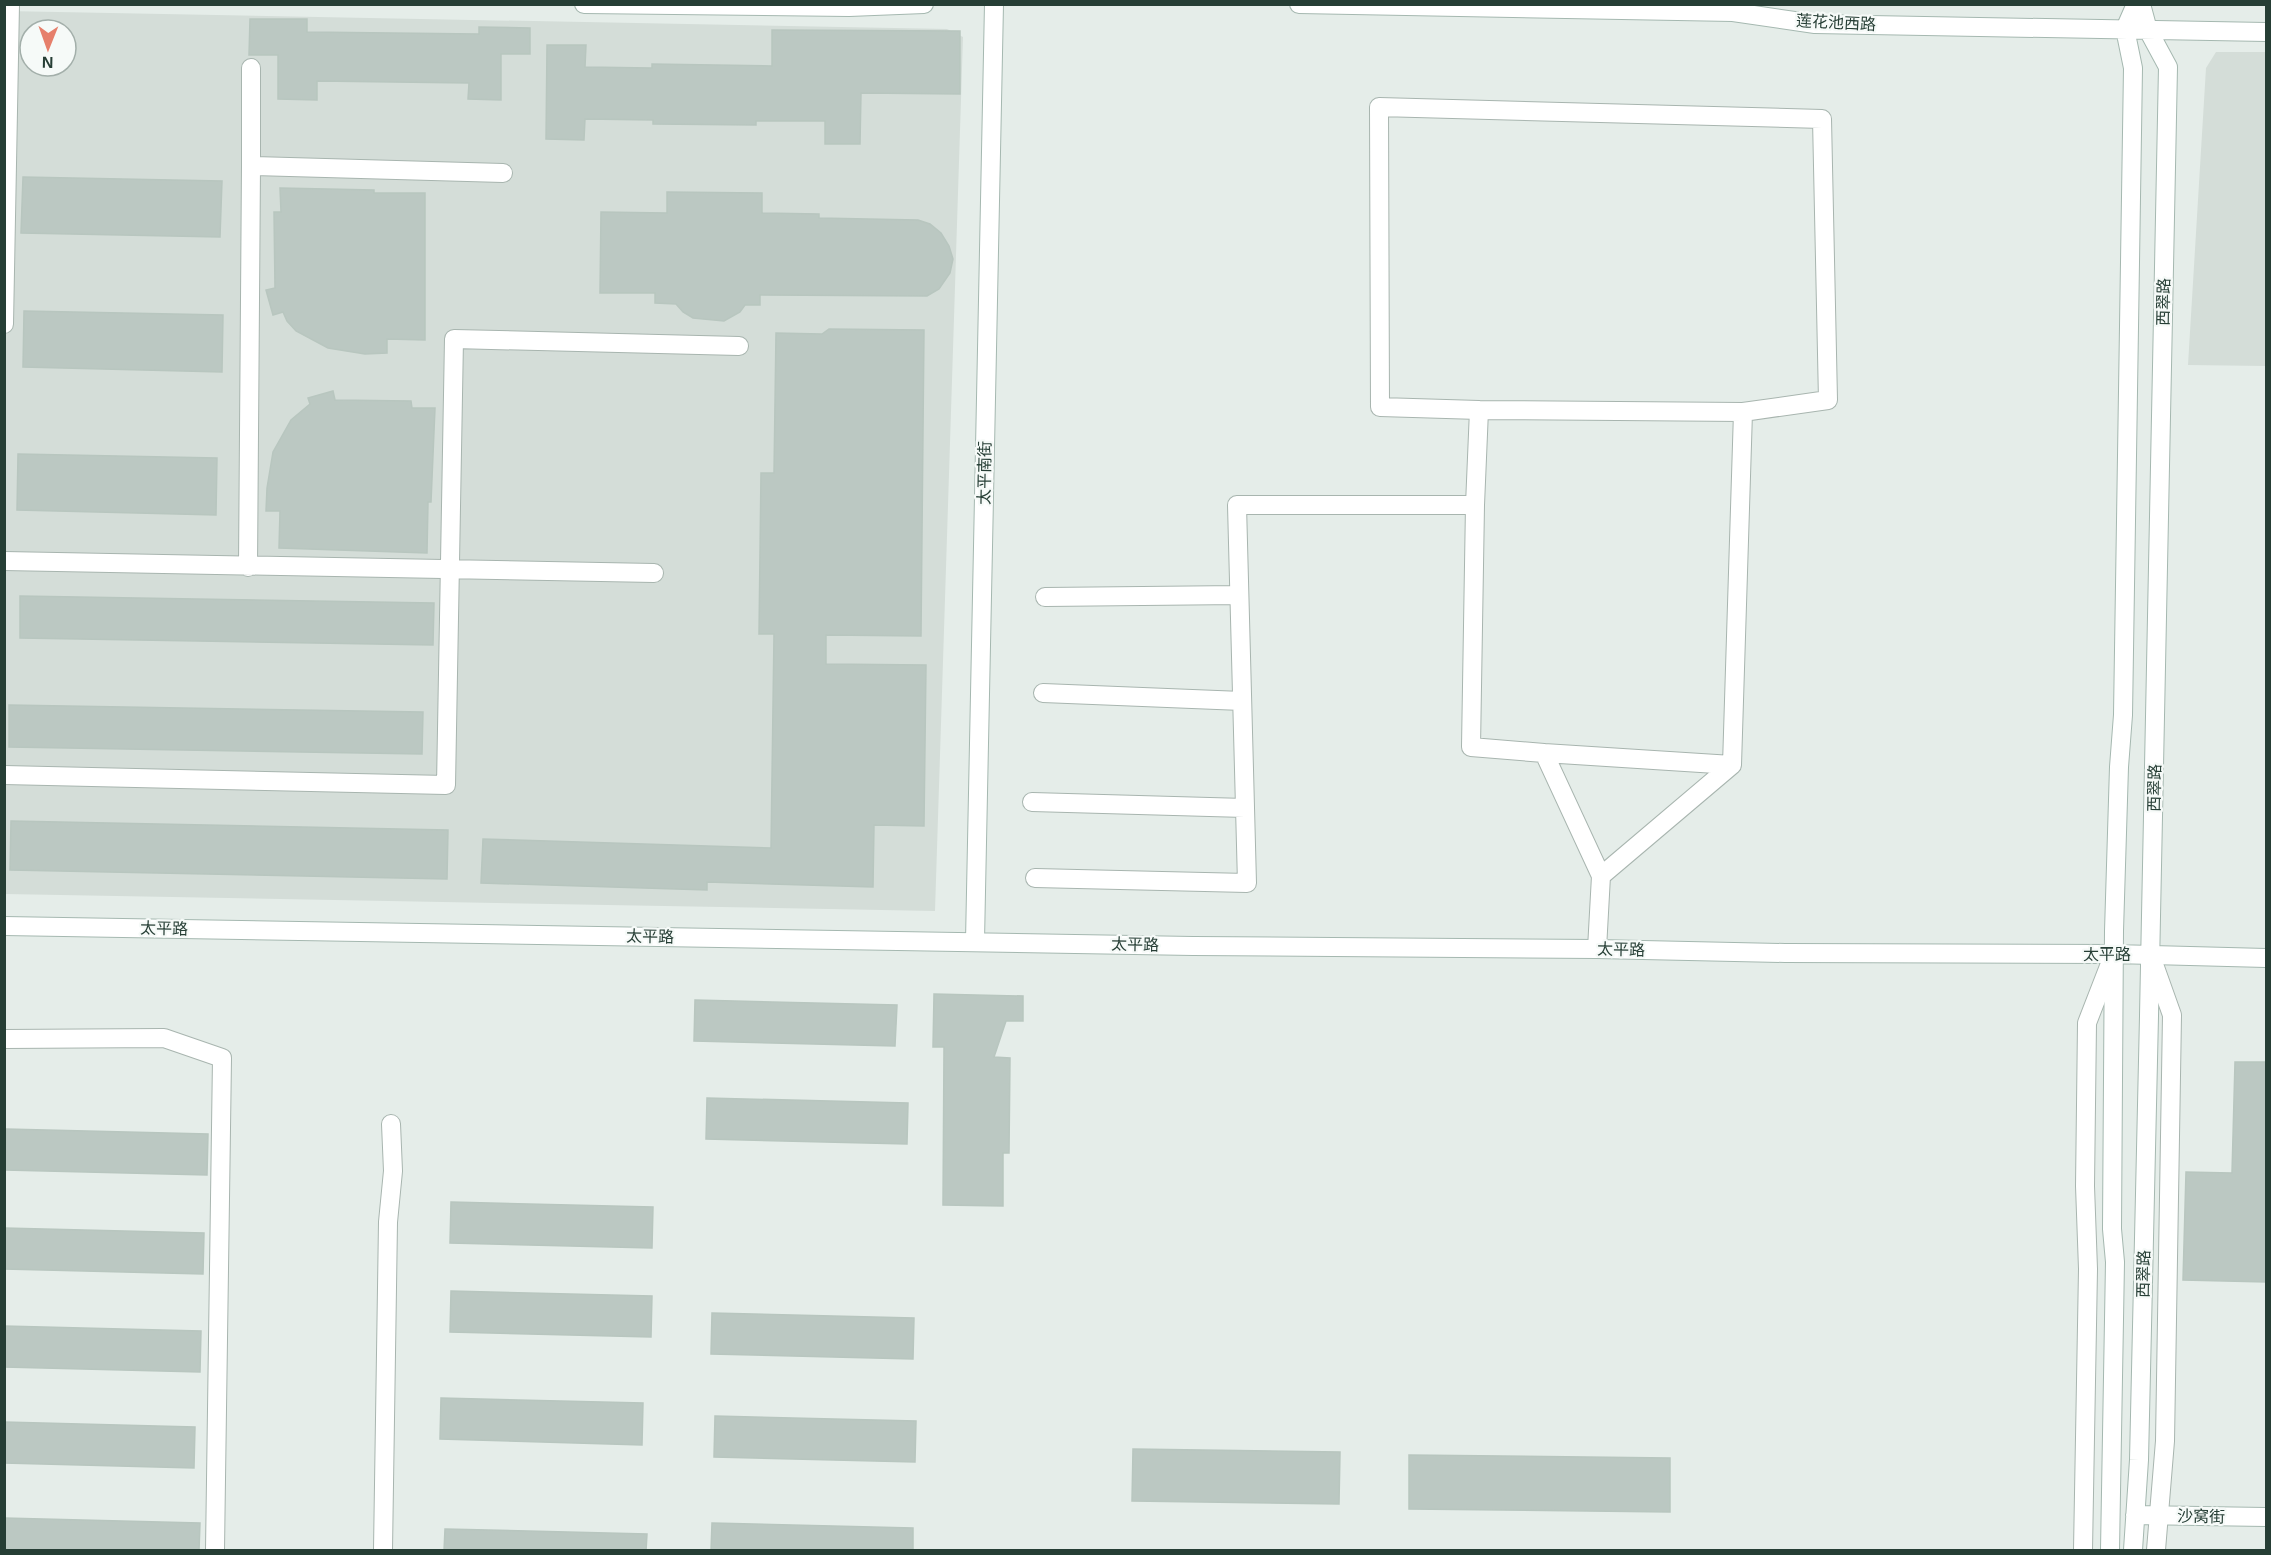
<svg xmlns="http://www.w3.org/2000/svg" width="2271" height="1555" viewBox="0 0 2271 1555" font-family="Arial,'Noto Sans SC',sans-serif">
	<style>
		.built { fill: #d4ddd8; fill-rule: evenodd }
		.building { fill: #bbc8c2; stroke: #b8c6bf; stroke-width: 1.5 }
		.lines { fill: none; stroke-linecap: round; stroke-linejoin: round }
		.street-casing { stroke: #a8b5af; stroke-width: 20 }
		.secondary-casing { stroke: #a5b8b0; stroke-width: 20 }
		.street { stroke: #fff; stroke-width: 18 }
		.secondary { stroke: #fff; stroke-width: 18 }
		.labels { text-anchor: middle; stroke-width: 4.5; stroke-linejoin: round; paint-order: stroke }
		.street-label { font-size: 16px; fill: #263e35; stroke: #f6faf8 }
	</style>
	<rect width="100%" height="100%" fill="#e5ede9"/>
	<path class="built" d="M5,11L947,29L963,37L935,911L5,894ZM30,30H66V66H30Z
		M2216,52H2266V366L2188,365L2206,68Z"/>
	<path class="building" d="M250,19H307V32L479,34V27L530,28V54H501V100L468,99L469,83L317,81V100L278,99V55H249Z
		M772,30L960,31V94L861,93L860,144H825V121H756V125L653,124V120L585,119L584,140L546,139L547,45H586L585,67L652,68V64L772,66Z
		M23,177L222,181L220,237L21,233Z
		M280,188L374,190V193H425V340L387,339V353L365,354L328,348L296,331L287,321L283,312L273,315L266,290L275,288L274,212H281Z
		M667,192L762,193V213L819,214V218L918,220L930,224L941,233L949,246L953,259L950,273L939,289L927,296L760,295V305H745L740,312L724,321L693,318L683,312L676,304L655,303V293H600L601,212L667,213Z
		M24,311L223,315L222,372L23,367Z
		M829,329L924,330L921,636L826,635V664L926,665L924,826L874,825L873,887L707,882V890L481,883L483,839L771,848L774,634H759L761,473H774L776,333L822,334Z
		M333,391L335,400L411,401L412,408H435L431,502H428L427,553L279,548L280,511H266L267,488L273,452L291,420L310,404L308,398Z
		M18,454L217,458L216,515L17,510Z
		M20,596L434,603L433,645L20,638Z
		M9,705L423,712L422,754L9,747Z
		M11,821L448,830L447,879L10,870Z
		M934,994L1023,996V1021H1006L994,1057L1010,1058L1009,1153H1003V1206L943,1205L944,1047H933Z
		M695,1000L897,1005L895,1046L694,1041Z
		M2235,1062H2266V1282L2183,1280L2186,1172L2232,1173Z
		M707,1098L908,1103L907,1144L706,1139Z
		M6,1129L208,1134L207,1175L5,1170Z
		M451,1202L653,1207L652,1248L450,1243Z
		M4,1228L204,1233L203,1274L4,1269Z
		M451,1291L652,1296L651,1337L450,1332Z
		M712,1313L914,1318L913,1359L711,1354Z
		M4,1326L201,1331L200,1372L4,1367Z
		M441,1398L643,1403L642,1445L440,1439Z
		M715,1416L916,1421L915,1462L714,1457Z
		M4,1422L195,1427L194,1468L4,1463Z
		M1133,1449L1340,1452L1339,1504L1132,1501Z
		M1409,1455L1670,1458V1512L1409,1509Z
		M4,1518L200,1523L199,1551H4Z
		M712,1523L913,1528V1551H711Z
		M445,1529L647,1534L646,1551H444Z"/>
	<g class="lines">
		<defs>
			<path id="street" d="M251,166V68
				M4,324L10,4
				M1479,410L1743,412
				M1475,505L1479,410L1380,407L1379,107L1822,119L1828,400L1743,412L1732,765L1601,876
				M4,561L654,573
				M248,567L251,166L503,173
				M1045,597L1239,595
				M1043,693L1242,701
				M1544,753L1732,765
				M4,775L446,785L454,339L739,346
				M1032,802L1245,808
				M1035,878L1247,883L1237,505H1475L1471,747L1544,753L1601,876L1597,949
				M2151,956L2172,1015L2165,1441L2156,1550
				M4,1039L164,1038L222,1058L215,1550
				M383,1550L388,1222L393,1171L391,1124
				M2083,1550L2088,1269L2085,1186L2087,1023L2113,956"/>
			<path id="secondary" d="M584,4L849,7L924,4
				M1299,4L1733,12L1815,24L2266,32
				M4,926L1193,946L1597,949L1785,953L2114,954L2266,958
				M975,941L994,4
				M2135,1515L2266,1517
				M2110,1550L2115,1262L2112,1229L2114,931L2119,767L2123,715L2133,68L2125,29L2136,4
				M2133,1550L2139,1460L2149,1016L2168,67L2148,30L2141,4"/>
		</defs>
		<use href="#street" class="street-casing"/>
		<use href="#secondary" class="secondary-casing"/>
		<use href="#street" class="street"/>
		<use href="#secondary" class="secondary"/>
	</g>
	<g class="labels">
		<g class="street-label">
			<text transform="translate(1836 22) rotate(3)" y="6">莲花池西路</text>
			<text transform="translate(2163 302) rotate(-89)" y="6">西翠路</text>
			<text transform="translate(984 473) rotate(-89)" y="6">太平南街</text>
			<text transform="translate(2154 788) rotate(-89)" y="6">西翠路</text>
			<text transform="translate(164 928) rotate(1)" y="6">太平路</text>
			<text transform="translate(650 936) rotate(1)" y="6">太平路</text>
			<text transform="translate(1135 944) rotate(1)" y="6">太平路</text>
			<text transform="translate(1621 949) rotate(1)" y="6">太平路</text>
			<text x="2107" y="960">太平路</text>
			<text transform="translate(2143 1274) rotate(-89)" y="6">西翠路</text>
			<text transform="translate(2201 1516) rotate(1)" y="6">沙窝街</text>
		</g>
	</g>
	<rect width="2271" height="1555" fill="none" stroke="#263e35" stroke-width="12"/>
	<g transform="translate(48 48) rotate(181)"><circle r="28" fill="#f6faf8" stroke="#a3afaa" stroke-width="1.5"/>
	<path d="M0-4.5L10 22L0 15L-10 22Z" fill="#e67f6b"/>
	<text y="-9" font-size="16" font-weight="bold" text-anchor="middle" fill="#263e35">N</text>
	</g>
</svg>
